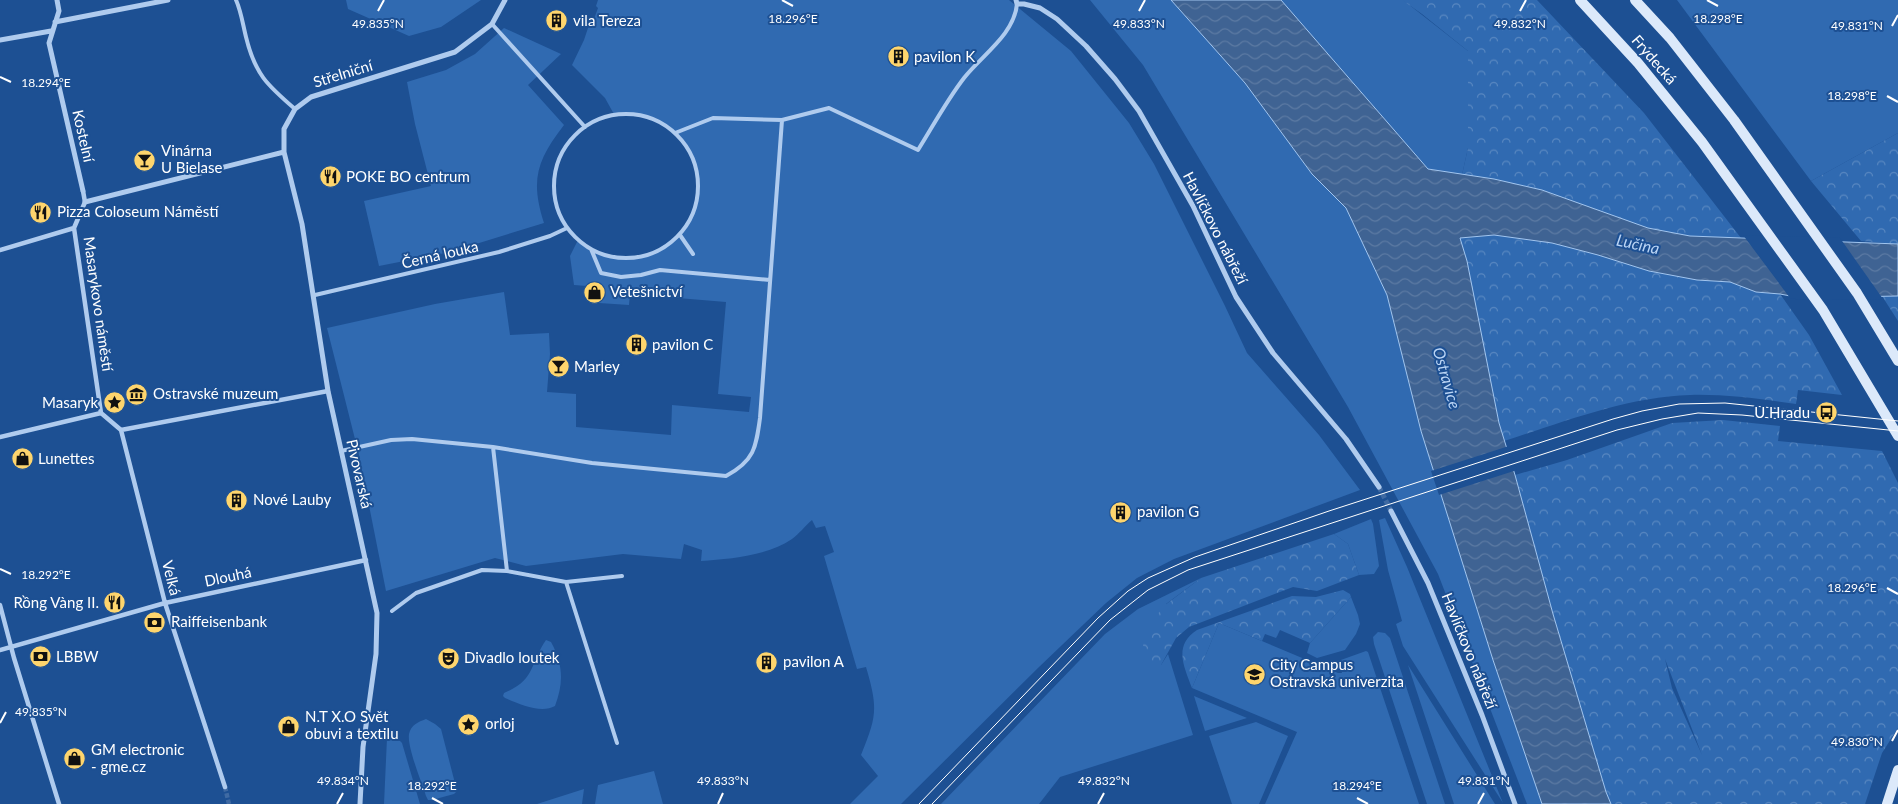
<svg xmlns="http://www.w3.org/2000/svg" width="1898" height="804" viewBox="0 0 1898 804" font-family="Lato,sans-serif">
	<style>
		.green { fill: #306ab1 }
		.forest { fill: url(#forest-crowns); fill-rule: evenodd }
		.water { fill: url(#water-waves); stroke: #a2c6f0 }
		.pier { fill: #1d5093 }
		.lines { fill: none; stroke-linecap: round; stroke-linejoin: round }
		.pedestrian-tunnel { stroke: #3f6aa3; stroke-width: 4.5; stroke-dasharray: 4.5 2; stroke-linecap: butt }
		.minor-tunnel { stroke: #3f6aa3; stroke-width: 5; stroke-dasharray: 5 2.5; stroke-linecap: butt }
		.service { stroke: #afcbee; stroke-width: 4 }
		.pedestrian { stroke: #afcbee; stroke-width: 4.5 }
		.minor { stroke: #afcbee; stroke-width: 5 }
		.secondary { stroke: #dce9fa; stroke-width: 10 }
		.tram { stroke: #fff; stroke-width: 1 }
		.ticks { fill: none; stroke: #fff; stroke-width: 2 }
		.labels { text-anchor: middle; stroke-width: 4; stroke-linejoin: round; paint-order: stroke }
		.poi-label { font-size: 15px; fill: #fff; stroke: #1d5093; text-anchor: start }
		.street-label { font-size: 15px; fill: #fff; stroke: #1d5093 }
		.water-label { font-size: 16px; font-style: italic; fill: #bbd5f5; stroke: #1d5093 }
		.ticks-label { font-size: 12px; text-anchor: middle; fill: #fff; stroke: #1d5093; stroke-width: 4; stroke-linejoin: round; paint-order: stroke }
	</style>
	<defs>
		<pattern id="forest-crowns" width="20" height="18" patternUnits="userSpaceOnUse" patternTransform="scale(1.25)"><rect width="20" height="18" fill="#306ab1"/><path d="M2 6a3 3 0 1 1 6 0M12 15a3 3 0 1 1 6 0" fill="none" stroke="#5988c1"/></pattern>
		<pattern id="water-waves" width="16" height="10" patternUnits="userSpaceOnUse" patternTransform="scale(1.25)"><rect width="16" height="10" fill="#3f6393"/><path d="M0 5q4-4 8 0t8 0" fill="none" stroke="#5c7aa3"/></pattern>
	</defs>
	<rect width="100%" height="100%" fill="#1d5093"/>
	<path class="green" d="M346,0H481L441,27L409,36L348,9Z
		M598,0H1009L1071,51L1129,123L1154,164L1225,306L1247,353L1319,435L1360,490L1174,559L1137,578L1106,603L1039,667L901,804H850L878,776L861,755C877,716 878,708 866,667L857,669L824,556L834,552L825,526L816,528L812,520C805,526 799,534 792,539C767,556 730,559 701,561L702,550L684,544L681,559L623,554L526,566L495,558L386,591L359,455L327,328L435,304L504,292L510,335L549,333L550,354L547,392L576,394V427L671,435L672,405L749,412L751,397L718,394L726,302L630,294L629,305L599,303L600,287L574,285L570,256L578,240C587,246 597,253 608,256C645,264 684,244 695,207C707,170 683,126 645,117C635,115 625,115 615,116L605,98L572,65L584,40L591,19H594L598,8L596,6Z
		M1090,0H1171L1245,83L1312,174L1346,208L1387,295L1421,431L1493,660L1542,804H1527L1438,574L1348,407L1143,65Z
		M1281,0H1403L1468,51V148L1462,175L1428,169Z
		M1677,0H1898V133L1811,181Z
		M504,28L561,54L528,85L564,125C537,160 530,180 544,223L450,252L379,266L364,201L431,186L415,124L407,82L446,70L475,54Z
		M1385,518L1407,567L1503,803L1403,646L1396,624L1402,621L1388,570L1379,520Z
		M1371,519L1373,524L1379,566L1374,574L1359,575L1348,544L1334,534Z
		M1201,578L1166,604L1161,665L1168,654L1193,735L1060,777L1039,804H941L1105,634L1138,609Z
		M1351,597L1358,615L1360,624L1356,634L1345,650L1317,658L1307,653L1310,643Z
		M1219,623L1338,673H1342L1338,661L1366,651L1368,652L1419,804H1265L1297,732L1192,688Z
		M1378,632L1385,633L1390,638L1445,804H1427L1374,644L1373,637Z
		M546,640L551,642C563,664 564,682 555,706C541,714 519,704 505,698L503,696L504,693C536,680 530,663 546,640Z
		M1408,665L1495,804H1454Z
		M1194,696L1247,718L1205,731Z
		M426,719L435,724L441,729L457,791L454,794L432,800H428L426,796C422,783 407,747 409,734C411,725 418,722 426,719Z
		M1256,722L1288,736L1259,804H1232L1209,736Z
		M387,738L400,741L402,743L420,804H384Z
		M654,771L663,804H595L598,785Z
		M584,789L582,804H537Z"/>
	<path class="forest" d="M1402,0H1537L1644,113L1741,238L1690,236L1648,228L1542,190L1494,179L1462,175L1468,148V51L1422,14Z
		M1898,133V244L1861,241L1811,181Z
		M1494,235L1552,243L1598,255L1649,271L1697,280L1730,282L1756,292L1780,294L1809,335L1842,395L1798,390L1796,404C1761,399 1725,394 1690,395C1626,397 1564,422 1504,441L1499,423L1460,238Z
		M1882,296H1898V321Z
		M1723,420L1780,426L1778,441L1882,451L1898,483V728L1882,753L1865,804H1611L1606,792L1553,614L1515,475L1567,460L1672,423ZM1665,659L1702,755L1672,688Z
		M1334,534L1348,544L1359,575L1317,591L1293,587L1189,627L1176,638L1161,665L1148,668L1141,656L1144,641L1152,621L1165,605L1201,578Z
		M1343,590L1350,594L1351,597L1310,643L1280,630L1276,638L1265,634L1262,641L1219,623L1192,688C1184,666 1173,646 1197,630L1292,596L1316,597Z"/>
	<path class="water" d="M1171,0H1281L1428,169L1494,179L1542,190L1648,228L1690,236L1898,244V296L1801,298L1780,294L1756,292L1730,282L1697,280L1649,271L1598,255L1552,243L1494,235L1460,238L1467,261L1499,423L1515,475L1553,614L1606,792L1611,804H1542L1493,660L1421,431L1387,295L1346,208L1312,174L1245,83Z"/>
	<path class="pier" d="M1743,235L1840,238L1883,299L1801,300L1790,298Z
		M1509,446L1517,470L1439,495L1431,471Z"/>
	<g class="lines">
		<path class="pedestrian-tunnel" d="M225,787L229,804"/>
		<path class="minor-tunnel" d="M1379,487L1391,511"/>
		<path class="service" d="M236,0C241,11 243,25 246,37C255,74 267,85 295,109
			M492,24L585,127
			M554 186a72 72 0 1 1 144 0a72 72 0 1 1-144 0Z
			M675,133L713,118L782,120
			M680,235L693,254
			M591,249L601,273L621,277L641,275L660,270L770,280
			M315,295L499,252L550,236L567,228
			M493,447L507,571
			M341,451L391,440L412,439L493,447L592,463L726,476C754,461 756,448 760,418L782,120L829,108L918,150C933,126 947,100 964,78C982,55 1014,35 1017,4
			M566,582L617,743
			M392,611L416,593L482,570L507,571L566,582L622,576"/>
		<path class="pedestrian" d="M74,228L101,413L121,430
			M0,250L74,228L85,202L83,191
			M121,430L165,603L225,787
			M121,430L328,391
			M0,437L101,413
			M0,605L14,658L59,804
			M0,650L165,603L366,560"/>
		<path class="minor" d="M57,0L59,11L49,43L83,191
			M1016,0L1017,4H1024L1040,8L1057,19L1086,46L1115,79L1139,111L1193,206L1236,297L1273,353L1346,439L1379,487
			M55,22L168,0
			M0,40L51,31
			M85,202L284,152
			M1391,511L1428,583L1482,715L1515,804
			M360,804L363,747L376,654L377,613L328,391L302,224L284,152V129L295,109L311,97L455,52L492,24L505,0"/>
		<path class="secondary" d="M1580,0L1638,63L1702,142L1823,310L1898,436
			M1635,0L1670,38L1734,120L1857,293L1898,361
			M1887,804L1898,770"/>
		<path class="tram" d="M919,804L1098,618L1128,591L1148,578L1195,557L1329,511L1613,419L1642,411L1679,404L1725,403L1898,421
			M932,804L1110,620L1148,590L1188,570L1617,430L1662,419L1698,413L1742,415L1898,431"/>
	</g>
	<path class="ticks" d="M782,0L793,6M1707,0L1718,6M378,11L384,0M1139,11L1145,0M1520,11L1526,0M1892,26L1898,15M0,77L11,82M1887,96L1898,102M0,569L11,574M1887,588L1898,594M0,723L6,712M1892,741L1898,730M432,798L443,804M1357,798L1368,804M337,804L343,793M718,804L723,793M1098,804L1104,793M1478,804L1484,793"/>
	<defs>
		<symbol id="building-disc" viewBox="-11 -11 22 22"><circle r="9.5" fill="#fed56d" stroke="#1d5093"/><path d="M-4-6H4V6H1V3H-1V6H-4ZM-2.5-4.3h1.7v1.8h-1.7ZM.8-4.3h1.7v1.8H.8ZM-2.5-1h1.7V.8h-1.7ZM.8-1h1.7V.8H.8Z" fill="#111"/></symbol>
		<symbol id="bar-disc" viewBox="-11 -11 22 22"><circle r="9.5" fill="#fed56d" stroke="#1d5093"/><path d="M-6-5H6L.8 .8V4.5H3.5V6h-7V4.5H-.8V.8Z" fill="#111"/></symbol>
		<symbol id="restaurant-disc" viewBox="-11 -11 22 22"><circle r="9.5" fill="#fed56d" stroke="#1d5093"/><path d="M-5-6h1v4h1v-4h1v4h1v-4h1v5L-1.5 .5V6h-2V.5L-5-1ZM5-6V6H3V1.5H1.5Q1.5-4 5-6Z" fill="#111"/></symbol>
		<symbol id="shop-disc" viewBox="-11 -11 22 22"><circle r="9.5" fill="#fed56d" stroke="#1d5093"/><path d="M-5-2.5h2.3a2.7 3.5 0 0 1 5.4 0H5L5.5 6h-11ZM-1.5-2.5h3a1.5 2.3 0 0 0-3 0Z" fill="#111"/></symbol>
		<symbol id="museum-disc" viewBox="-11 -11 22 22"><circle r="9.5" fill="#fed56d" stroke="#1d5093"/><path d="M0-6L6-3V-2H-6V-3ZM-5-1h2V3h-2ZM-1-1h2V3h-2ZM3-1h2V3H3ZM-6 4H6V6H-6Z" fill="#111"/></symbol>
		<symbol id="sight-disc" viewBox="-11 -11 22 22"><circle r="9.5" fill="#fed56d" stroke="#1d5093"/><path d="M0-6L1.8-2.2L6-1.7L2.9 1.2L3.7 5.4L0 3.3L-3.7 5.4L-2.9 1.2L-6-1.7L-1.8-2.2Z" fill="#111"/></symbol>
		<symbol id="bus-disc" viewBox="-11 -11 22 22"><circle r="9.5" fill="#fed56d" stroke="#1d5093"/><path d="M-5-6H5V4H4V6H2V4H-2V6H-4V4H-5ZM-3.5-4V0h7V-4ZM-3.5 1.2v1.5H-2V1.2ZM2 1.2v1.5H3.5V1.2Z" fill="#111"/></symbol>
		<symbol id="bank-disc" viewBox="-11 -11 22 22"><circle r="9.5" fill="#fed56d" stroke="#1d5093"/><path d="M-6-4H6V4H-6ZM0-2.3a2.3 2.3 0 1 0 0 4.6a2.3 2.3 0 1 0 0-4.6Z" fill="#111"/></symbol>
		<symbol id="theatre-disc" viewBox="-11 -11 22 22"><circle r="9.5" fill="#fed56d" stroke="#1d5093"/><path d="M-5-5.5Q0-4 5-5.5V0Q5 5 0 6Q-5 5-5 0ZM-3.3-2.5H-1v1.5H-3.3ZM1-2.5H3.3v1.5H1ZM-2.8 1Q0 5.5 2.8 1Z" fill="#111"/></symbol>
		<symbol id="university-disc" viewBox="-11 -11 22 22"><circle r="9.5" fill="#fed56d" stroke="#1d5093"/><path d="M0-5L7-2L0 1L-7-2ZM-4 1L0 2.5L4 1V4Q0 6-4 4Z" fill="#111"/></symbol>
	</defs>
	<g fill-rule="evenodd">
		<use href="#building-disc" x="544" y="8" width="25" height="25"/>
		<use href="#building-disc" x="886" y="44" width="25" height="25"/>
		<use href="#bar-disc" x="132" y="148" width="25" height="25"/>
		<use href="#restaurant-disc" x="318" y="164" width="25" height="25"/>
		<use href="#restaurant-disc" x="28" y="200" width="25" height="25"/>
		<use href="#shop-disc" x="582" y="280" width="25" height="25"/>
		<use href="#building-disc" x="624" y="332" width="25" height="25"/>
		<use href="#bar-disc" x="546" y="354" width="25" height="25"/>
		<use href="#museum-disc" x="124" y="382" width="25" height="25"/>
		<use href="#sight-disc" x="102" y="390" width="25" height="25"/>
		<use href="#bus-disc" x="1814" y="400" width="25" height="25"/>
		<use href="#shop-disc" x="10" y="446" width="25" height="25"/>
		<use href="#building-disc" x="224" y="488" width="25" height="25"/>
		<use href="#building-disc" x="1108" y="500" width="25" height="25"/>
		<use href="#restaurant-disc" x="102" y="590" width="25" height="25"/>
		<use href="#bank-disc" x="142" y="610" width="25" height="25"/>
		<use href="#bank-disc" x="28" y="644" width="25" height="25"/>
		<use href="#theatre-disc" x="436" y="646" width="25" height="25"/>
		<use href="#building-disc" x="754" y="650" width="25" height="25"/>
		<use href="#university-disc" x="1242" y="662" width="25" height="25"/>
		<use href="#sight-disc" x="456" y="712" width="25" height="25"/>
		<use href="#shop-disc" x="276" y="714" width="25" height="25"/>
		<use href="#shop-disc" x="62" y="746" width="25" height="25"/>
	</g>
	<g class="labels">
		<g class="poi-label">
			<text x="573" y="26">vila Tereza</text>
			<text x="914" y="62">pavilon K</text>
			<text x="161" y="156">Vinárna<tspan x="161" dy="17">U Bielase</tspan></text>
			<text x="346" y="182">POKE BO centrum</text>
			<text x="57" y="217">Pizza Coloseum Náměstí</text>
			<text x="610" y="297">Vetešnictví</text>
			<text x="652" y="350">pavilon C</text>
			<text x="574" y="372">Marley</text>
			<text x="153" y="399">Ostravské muzeum</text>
			<text x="98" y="408" text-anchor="end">Masaryk</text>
			<text x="1810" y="418" text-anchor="end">U Hradu</text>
			<text x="38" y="464">Lunettes</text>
			<text x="253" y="505">Nové Lauby</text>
			<text x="1137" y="517">pavilon G</text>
			<text x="99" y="608" text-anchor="end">Rồng Vàng II.</text>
			<text x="171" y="627">Raiffeisenbank</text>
			<text x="56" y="662">LBBW</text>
			<text x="464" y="663">Divadlo loutek</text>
			<text x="783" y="667">pavilon A</text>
			<text x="1270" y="670">City Campus<tspan x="1270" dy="17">Ostravská univerzita</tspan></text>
			<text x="305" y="722">N.T X.O Svět<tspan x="305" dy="17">obuvi a textilu</tspan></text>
			<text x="485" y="729">orloj</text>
			<text x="91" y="755">GM electronic<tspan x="91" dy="17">- gme.cz</tspan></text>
		</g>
		<g class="street-label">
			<text transform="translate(1654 60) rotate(49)" y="5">Frýdecká</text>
			<text transform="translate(343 74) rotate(-17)" y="5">Střelniční</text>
			<text transform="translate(83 136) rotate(77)" y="5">Kostelní</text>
			<text transform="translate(1215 228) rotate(63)" y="5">Havlíčkovo nábřeží</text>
			<text transform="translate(440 255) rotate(-13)" y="5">Černá louka</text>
			<text transform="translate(98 304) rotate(82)" y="5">Masarykovo náměstí</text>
			<text transform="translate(359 474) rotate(77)" y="5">Pivovarská</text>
			<text transform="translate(228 577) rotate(-12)" y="5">Dlouhá</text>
			<text transform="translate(171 578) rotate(76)" y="5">Velká</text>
			<text transform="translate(1469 651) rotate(68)" y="5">Havlíčkovo nábřeží</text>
		</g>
		<g class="water-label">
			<text transform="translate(1638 244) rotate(12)" y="6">Lučina</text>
			<text transform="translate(1447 378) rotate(74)" y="6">Ostravice</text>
		</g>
	</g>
	<g class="ticks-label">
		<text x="793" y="23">18.296°E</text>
		<text x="1718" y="23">18.298°E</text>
		<text x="378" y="28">49.835°N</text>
		<text x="1139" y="28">49.833°N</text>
		<text x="1520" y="28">49.832°N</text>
		<text x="1857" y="30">49.831°N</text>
		<text x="46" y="87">18.294°E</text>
		<text x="1852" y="100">18.298°E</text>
		<text x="46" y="579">18.292°E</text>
		<text x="1852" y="592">18.296°E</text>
		<text x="41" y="716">49.835°N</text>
		<text x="1857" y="746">49.830°N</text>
		<text x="343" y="785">49.834°N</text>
		<text x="723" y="785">49.833°N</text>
		<text x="1104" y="785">49.832°N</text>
		<text x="1484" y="785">49.831°N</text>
		<text x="432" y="790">18.292°E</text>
		<text x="1357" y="790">18.294°E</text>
	</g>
</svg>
